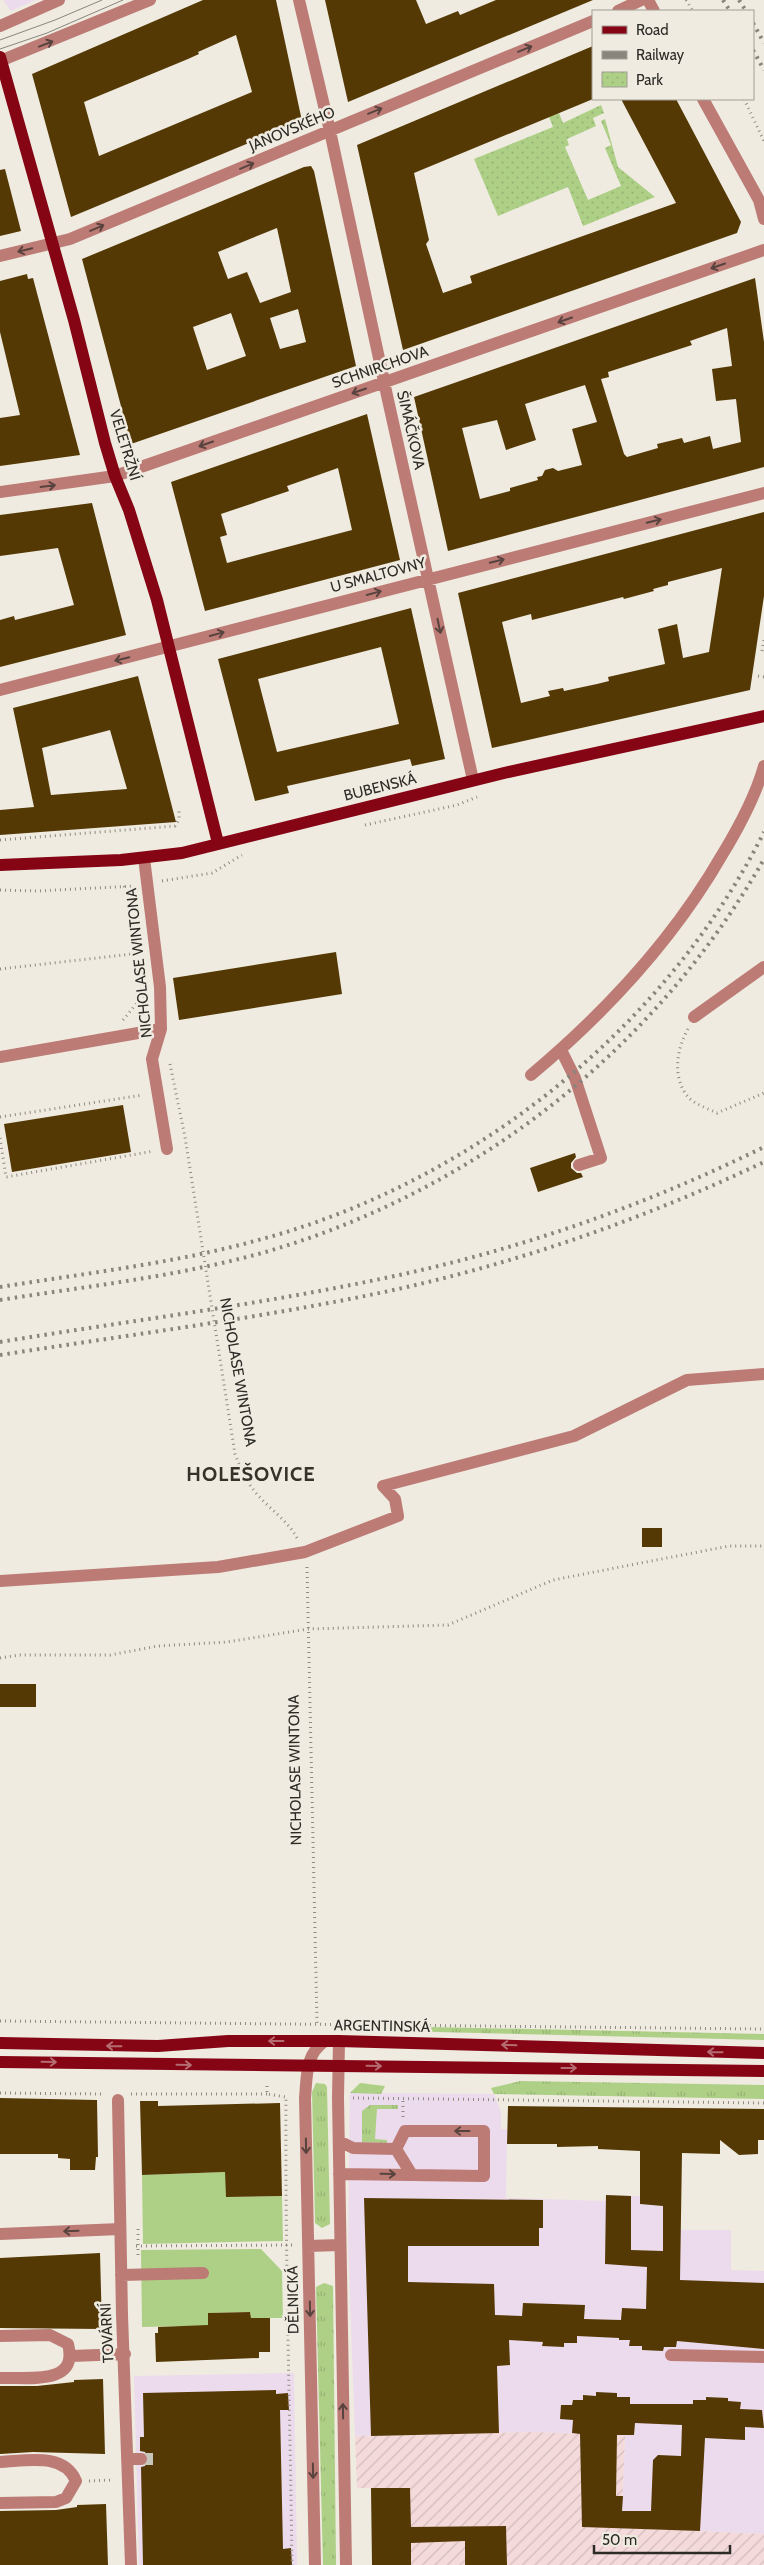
<svg xmlns="http://www.w3.org/2000/svg" width="764" height="2565" viewBox="0 0 764 2565" font-family="Cabin,sans-serif">
	<style>
		.commercial { fill: #ecdbed }
		.industrial { fill: url(#industrial-furrows) }
		.grass { fill: url(#grass-tufts) }
		.park { fill: url(#park-dots) }
		.garden { fill: #aed086 }
		.building { fill: #553905; fill-rule: evenodd }
		.lines { fill: none; stroke-linecap: round; stroke-linejoin: round }
		.minor-tunnel { stroke: #c8c5bb; stroke-width: 12; stroke-dasharray: 12 6; stroke-linecap: butt }
		.path { stroke: #8e8b83; stroke-width: 3; stroke-dasharray: 1 4; stroke-linecap: butt }
		.minor { stroke: #bd7b76; stroke-width: 12 }
		.major { stroke: #860515; stroke-width: 12 }
		.tram { stroke: #88857d; stroke-width: 1 }
		.rail { stroke: #88857d; stroke-width: 4; stroke-dasharray: 2.5 5; stroke-linecap: butt }
		.oneway { stroke: #58433e }
		.oneway2 { stroke: #b56c70 }
		.labels { text-anchor: middle; stroke-width: 5; stroke-linejoin: round; paint-order: stroke }
		.street-label { font-size: 15px; fill: #2c2b26; stroke: #efebe0 }
		.district-label { font-size: 20px; font-weight: bold; letter-spacing: 1px; fill: #353229; stroke: #efebe0 }
	</style>
	<defs>
		<pattern id="industrial-furrows" width="10" height="10" patternUnits="userSpaceOnUse" patternTransform="scale(1.25)"><rect width="10" height="10" fill="#f5dadb"/><path d="M-1 1l2-2M0 10L10 0M9 11l2-2" fill="none" stroke="#d2bbbc"/></pattern>
		<pattern id="grass-tufts" width="24" height="20" patternUnits="userSpaceOnUse" patternTransform="scale(1.25)"><rect width="24" height="20" fill="#aed086"/><path d="M3 7l-1-3M5 7V3M7 7l1-3M15 17l-1-3M17 17v-4M19 17l1-3" fill="none" stroke="#96b374"/></pattern>
		<pattern id="park-dots" width="8" height="8" patternUnits="userSpaceOnUse" patternTransform="scale(1.25)"><rect width="8" height="8" fill="#aed086"/><path d="M2 2h.1M6 6h.1" fill="none" stroke="#96b374" stroke-width="1.8" stroke-linecap="round"/></pattern>
	</defs>
	<rect width="100%" height="100%" fill="#efebe0"/>
	<path class="commercial" d="M3,0H35L11,11Z
		M350,2093L494,2094L501,2112V2129H507L506,2198L605,2201L607,2195L640,2196V2204L681,2207V2230H731V2270L764,2271V2534L650,2529L622,2511L625,2436L535,2432L355,2436L348,2243Z
		M294,2373L297,2565H139L134,2376Z"/>
	<path class="industrial" d="M535,2432L625,2436L622,2511H651L650,2529L764,2534V2565H411L410,2488H357L355,2436Z"/>
	<path class="grass" d="M384,2026L764,2034V2040L393,2031Z
		M520,2081L764,2085V2099L494,2094L491,2088Z
		M316,2083L325,2084L327,2087L330,2224L322,2228L315,2223L312,2092Z
		M360,2083L385,2086L381,2094L350,2093Z
		M370,2105H398V2109H377L375,2139L387,2140V2143L362,2142V2111Z
		M324,2283L333,2286L336,2565H323L316,2287Z"/>
	<path class="park" d="M601,105L604,113L593,118L596,126L567,139L569,145L565,147L588,200L621,186L605,148L611,145L601,121L605,119L618,167L655,197L583,226L568,187L498,216L474,159L553,127L549,117L559,113L563,123Z"/>
	<path class="garden" d="M226,2172V2197L282,2196L283,2241L143,2244L142,2175Z
		M261,2249L282,2271L283,2318H251L250,2312L209,2313V2333L192,2326L142,2327L141,2250Z"/>
	<path class="building" d="M203,0H276L302,121L71,217L32,74ZM236,35L252,92L99,156L84,102L188,59L199,54L198,52Z
		M325,0H416L426,24L458,11L460,15L496,0H593L348,102Z
		M593,46V99L414,173L429,240L426,244L443,293L472,283L470,276L676,203L621,99H676L741,222L737,233L403,350L357,145Z
		M311,166L314,171L356,366L131,444L82,259L304,167ZM277,228L291,292L260,303L247,272L228,279L218,252ZM298,309L306,342L280,349L270,318ZM231,313L246,356L207,370L193,327Z
		M5,169L21,231L0,236V170Z
		M27,274L28,279L33,278L80,455L0,466V418L20,415L0,332V281Z
		M755,278L764,342V467L448,551L414,397ZM727,328L732,366L712,369L716,401L736,399L741,442L713,449L710,436L684,443L682,438L657,444L658,448L627,457L624,454L601,379L609,377L608,372L692,345L690,341ZM585,385L597,422L572,429L582,465L558,471L553,468L545,470L542,476L537,477L538,480L510,488V491L480,499L462,428L497,420L506,450L536,440L525,404Z
		M367,414L400,560L205,611L171,482ZM338,468L352,530L227,563L220,537L227,535L221,514L289,491L287,486Z
		M92,503L126,635L0,667V620L14,616L15,620L74,605L58,548L0,556V515Z
		M764,512V596L750,690L492,748L458,593ZM722,568L709,652L683,658L677,624L658,629L665,664L608,677L609,681L597,684L564,691L563,688L548,691L550,696L521,703L502,622L531,614L532,620L623,597L624,599L654,591L653,589L668,585V582Z
		M411,608L445,759L412,766L410,759L287,786L289,793L255,801L218,659ZM381,647L399,724L277,752L258,679Z
		M138,676L176,822L0,835V810L34,807L13,708ZM110,730L127,789L51,795L42,748Z
		M336,952L342,994L179,1020L173,978Z
		M123,1105L131,1152L12,1172L4,1124Z
		M575,1153L576,1157L571,1163V1168L577,1173H581L583,1177L538,1192L530,1168Z
		M642,1528H662V1547H642Z
		M0,1684H36V1707H0Z
		M0,2098L97,2100L98,2157H96L95,2170H70V2159L58,2158V2154H0Z
		M140,2101H158V2106L280,2103L282,2196L226,2197L225,2172L142,2175Z
		M508,2106L764,2109V2140H758V2154L739,2155L720,2140V2154L682,2153L680,2280L764,2283V2349L677,2341L676,2347H664L663,2351L642,2350V2346H629L630,2340H619V2338L577,2336V2343H564V2347L542,2346L543,2342L509,2340L510,2365L497,2366L499,2433L371,2436L364,2198L543,2200V2228H539V2246H408V2282L494,2284L495,2315L522,2316L523,2303L585,2305L584,2319L621,2320L622,2308L646,2309L647,2267L605,2264L606,2195L631,2196V2250L663,2251V2206L640,2204V2151L598,2149V2146L557,2147V2144H507Z
		M100,2253L102,2329L0,2328V2258Z
		M250,2312L251,2318H270V2352H259V2358L156,2362L155,2333H158V2327L208,2325V2313Z
		M103,2379L105,2454L33,2452L0,2454V2386H37L74,2382V2380Z
		M276,2390V2394L288,2393L289,2410H280L283,2549L291,2548L292,2565H143L141,2467L145,2466L149,2459L145,2452L140,2451V2437H144L143,2393Z
		M596,2392L617,2393V2397H630V2404H693V2400H706V2397L728,2398V2401L741,2402L740,2409L762,2410L764,2428L745,2427V2440L705,2438L700,2531L582,2527L580,2434L572,2433L573,2420L560,2419L561,2405H572L573,2400H583V2395L596,2396ZM635,2423L682,2425L681,2456L658,2455L653,2460L651,2511H622L623,2496H616L617,2435H634Z
		M371,2488H410L411,2527L506,2526L507,2565H465V2541L411,2543V2565H372Z
		M106,2504L108,2565H0V2511L56,2510L77,2507V2505Z"/>
	<g class="lines">
		<path class="minor-tunnel" d="M141,2459H154"/>
		<path class="path" d="M686,0L693,11
			M744,99L764,141
			M762,651L764,640
			M758,676L764,677
			M365,825L457,805L477,797
			M0,840L175,826L179,819V810
			M162,881L212,873L242,855
			M124,886L133,900
			M0,890L38,891L134,886
			M0,969L141,953
			M123,1020L146,992
			M688,1029C676,1050 672,1079 689,1098C696,1105 709,1109 717,1113L764,1093
			M170,1064L185,1137L235,1454C240,1468 246,1480 255,1492C269,1509 289,1521 298,1540
			M0,1117L143,1095
			M0,1138L6,1177L154,1151
			M307,1567L317,2023
			M0,1658L19,1655H110L158,1646L227,1642L308,1629L448,1625L553,1580L729,1546H764
			M0,2021L764,2029
			M267,2086V2094L286,2097C285,2253 290,2409 292,2565
			M0,2093L104,2094
			M131,2094H267
			M353,2098L764,2103
			M403,2117V2100
			M138,2229V2258
			M136,2246L295,2245
			M89,2481L113,2480"/>
		<path class="minor" d="M299,0L330,131L388,400L473,780
			M648,0L654,11
			M618,11L641,0
			M0,26L59,0
			M0,61L150,0
			M703,99L759,200L764,219
			M0,256L70,239L593,21
			M0,492L115,476L764,250
			M0,690L764,493
			M144,858L160,987L161,1029L152,1059L167,1149
			M694,1017L764,967
			M561,1050L575,1078L601,1158L579,1165
			M0,1057L161,1029
			M531,1075C606,1012 673,940 722,855C739,827 755,798 764,766
			M0,1581L218,1567L305,1552L398,1516L395,1499L383,1486L574,1436L687,1380L764,1374
			M339,2041L338,2098L346,2565
			M118,2100L122,2315L131,2565
			M339,2141L353,2148L396,2149L405,2131H484V2176L339,2174
			M396,2149L412,2175
			M0,2234L120,2229
			M308,2246L340,2245
			M121,2275L203,2273
			M0,2336L50,2335L68,2344C79,2386 28,2377 0,2378
			M671,2355L764,2357
			M71,2356L125,2354
			M128,2459H141
			M0,2462C26,2461 64,2452 76,2481L66,2498L56,2502L0,2503
			M315,2565L305,2098C307,2077 305,2054 325,2041"/>
		<path class="major" d="M0,57L74,320L105,443L115,476L129,510L157,600L218,843
			M0,865L121,860L182,853L504,773L764,716
			M0,2043L158,2046L228,2041H339L764,2053
			M0,2062L764,2071"/>
		<path class="tram" d="M0,40L55,20L102,0
			M0,49L47,33L123,0"/>
		<path class="rail" d="M723,0L730,11
			M739,0L746,11
			M753,23L764,43
			M753,50L764,70
			M0,1287C87,1273 177,1263 262,1239C473,1182 666,1028 764,832
			M0,1300C89,1286 182,1276 269,1251C478,1189 656,1049 764,859
			M0,1342C128,1321 258,1305 385,1278C516,1251 644,1206 764,1147
			M0,1355C129,1335 261,1318 389,1291C518,1263 644,1219 764,1162"/>
	</g>
	<defs><path id="oneway-shaft" d="M-6 0H5M1.5-3L5.5 0L1.5 3" fill="none" stroke-width="1.6" stroke-linecap="round" stroke-linejoin="round" transform="scale(1.25)"/></defs>
	<g class="oneway">
		<use href="#oneway-shaft" transform="translate(46 44) rotate(-21)"/>
		<use href="#oneway-shaft" transform="translate(525 49) rotate(-22)"/>
		<use href="#oneway-shaft" transform="translate(375 111) rotate(-22)"/>
		<use href="#oneway-shaft" transform="translate(247 166) rotate(-23)"/>
		<use href="#oneway-shaft" transform="translate(97 228) rotate(-23)"/>
		<use href="#oneway-shaft" transform="translate(25 250) rotate(166)"/>
		<use href="#oneway-shaft" transform="translate(718 266) rotate(161)"/>
		<use href="#oneway-shaft" transform="translate(565 320) rotate(161)"/>
		<use href="#oneway-shaft" transform="translate(359 391) rotate(161)"/>
		<use href="#oneway-shaft" transform="translate(206 444) rotate(161)"/>
		<use href="#oneway-shaft" transform="translate(48 486) rotate(-7)"/>
		<use href="#oneway-shaft" transform="translate(654 521) rotate(-14)"/>
		<use href="#oneway-shaft" transform="translate(497 561) rotate(-14)"/>
		<use href="#oneway-shaft" transform="translate(374 593) rotate(-15)"/>
		<use href="#oneway-shaft" transform="translate(439 626) rotate(78)"/>
		<use href="#oneway-shaft" transform="translate(217 634) rotate(-15)"/>
		<use href="#oneway-shaft" transform="translate(122 659) rotate(166)"/>
		<use href="#oneway-shaft" transform="translate(462 2131) rotate(180)"/>
		<use href="#oneway-shaft" transform="translate(306 2146) rotate(89)"/>
		<use href="#oneway-shaft" transform="translate(388 2174) rotate(1)"/>
		<use href="#oneway-shaft" transform="translate(71 2231) rotate(178)"/>
		<use href="#oneway-shaft" transform="translate(310 2309) rotate(89)"/>
		<use href="#oneway-shaft" transform="translate(343 2411) rotate(-91)"/>
		<use href="#oneway-shaft" transform="translate(313 2471) rotate(89)"/>
	</g>
	<g class="oneway2">
		<use href="#oneway-shaft" transform="translate(276 2041) rotate(180)"/>
		<use href="#oneway-shaft" transform="translate(509 2045) rotate(-178)"/>
		<use href="#oneway-shaft" transform="translate(114 2046) rotate(-179)"/>
		<use href="#oneway-shaft" transform="translate(715 2052) rotate(-179)"/>
		<use href="#oneway-shaft" transform="translate(49 2062) rotate(1)"/>
		<use href="#oneway-shaft" transform="translate(184 2065) rotate(1)"/>
		<use href="#oneway-shaft" transform="translate(374 2066) rotate(1)"/>
		<use href="#oneway-shaft" transform="translate(569 2068)"/>
	</g>
	<g class="labels">
		<g class="street-label">
			<text transform="translate(292 129) rotate(-23)" y="5">JANOVSKÉHO</text>
			<text transform="translate(380 367) rotate(-19)" y="5">SCHNIRCHOVA</text>
			<text transform="translate(411 430) rotate(77)" y="5">ŠIMÁČKOVA</text>
			<text transform="translate(125 445) rotate(73)" y="5">VELETRŽNÍ</text>
			<text transform="translate(378 575) rotate(-15)" y="5">U SMALTOVNY</text>
			<text transform="translate(380 787) rotate(-14)" y="5">BUBENSKÁ</text>
			<text transform="translate(139 963) rotate(-96)" y="5">NICHOLASE WINTONA</text>
			<text transform="translate(238 1372) rotate(80)" y="5">NICHOLASE WINTONA</text>
			<text transform="translate(295 1770) rotate(-91)" y="5">NICHOLASE WINTONA</text>
			<text transform="translate(382 2026) rotate(1)" y="5">ARGENTINSKÁ</text>
			<text transform="translate(293 2300) rotate(-91)" y="5">DĚLNICKÁ</text>
			<text transform="translate(107 2333) rotate(-93)" y="5">TOVÁRNÍ</text>
		</g>
		<g class="district-label">
			<text x="251" y="1481">HOLEŠOVICE</text>
		</g>
	</g>
	<rect x="592" y="10" width="162" height="90" fill="#efebe0" stroke="#a19e96"/>
	<rect x="602" y="26" width="25" height="8" fill="#860515" stroke="#a19e96"/>
	<text x="636" y="35" font-size="15" fill="#2c2b26">Road</text>
	<rect x="602" y="51" width="25" height="8" fill="#88857d" stroke="#a19e96"/>
	<text x="636" y="60" font-size="15" fill="#2c2b26">Railway</text>
	<rect x="602" y="72" width="25" height="15" fill="url(#park-dots)" stroke="#a19e96"/>
	<text x="636" y="85" font-size="15" fill="#2c2b26">Park</text>
	<path d="M594 2545v8h136v-8" fill="none" stroke="#2c2b26" stroke-width="2.5"/>
	<text x="602" y="2545" font-size="15" fill="#2c2b26" stroke="#efebe0" stroke-width="4" paint-order="stroke">50 m</text>
</svg>
